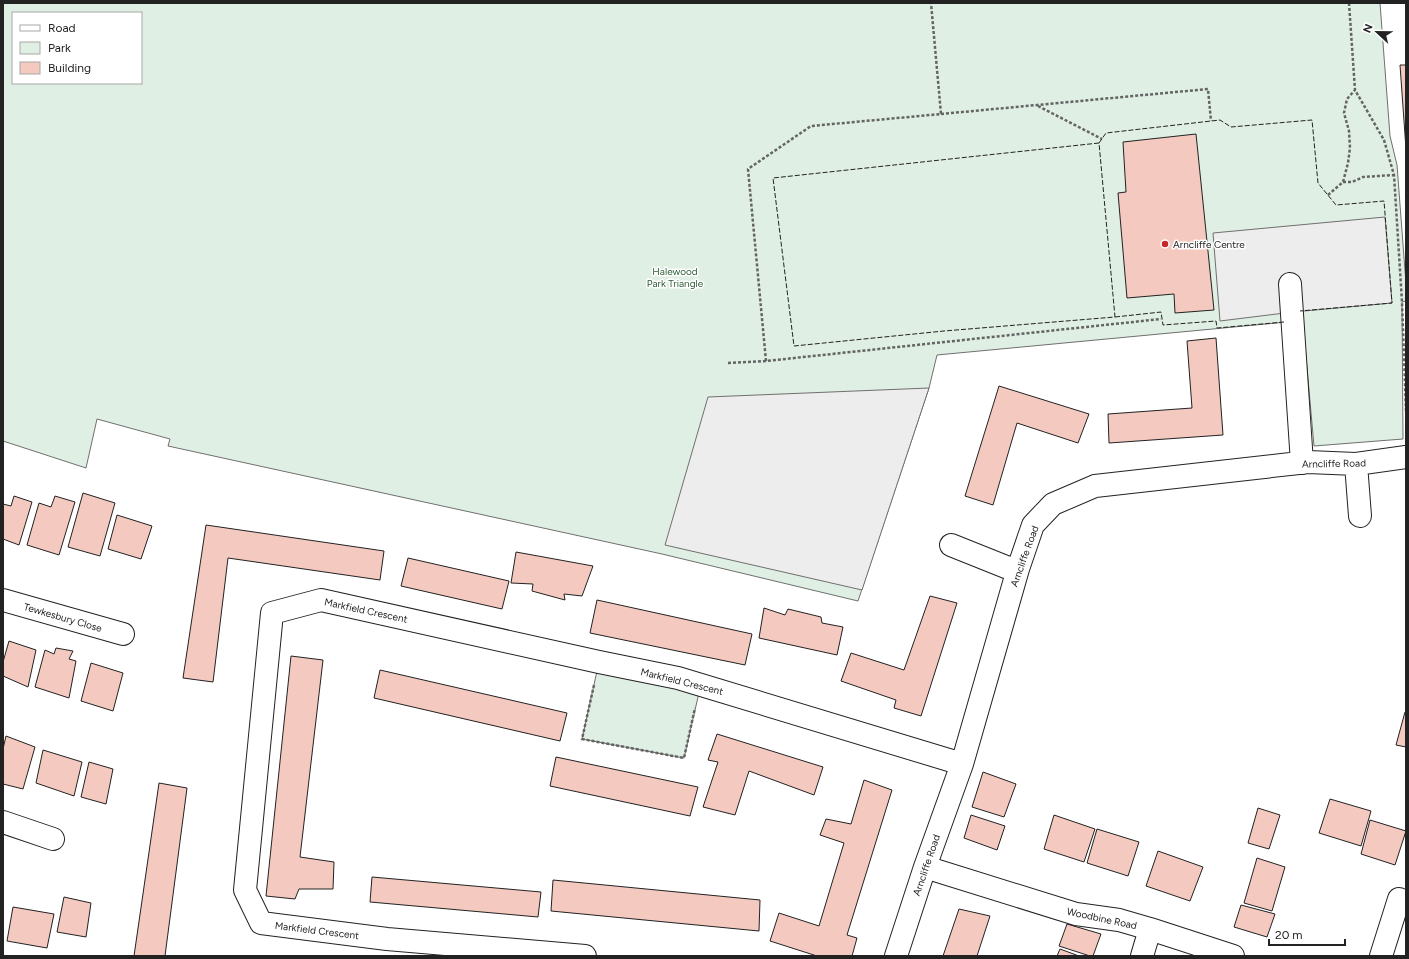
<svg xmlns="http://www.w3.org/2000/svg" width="1409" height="959" viewBox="0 0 1409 959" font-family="Figtree,sans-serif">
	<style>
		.green { fill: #e0efe3; stroke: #6f6f6f; fill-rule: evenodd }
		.parking { fill: #ededed; stroke: #6f6f6f }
		.building { fill: #f3c9c0; stroke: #222 }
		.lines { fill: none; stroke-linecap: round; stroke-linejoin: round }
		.minor-casing { stroke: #222; stroke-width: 24 }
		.path { stroke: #646464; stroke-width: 2.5; stroke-dasharray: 3 2; stroke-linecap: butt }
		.minor { stroke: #fff; stroke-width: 22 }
		.fence { stroke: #222; stroke-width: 1; stroke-dasharray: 5 2; stroke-linecap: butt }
		.poi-dot { fill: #c62828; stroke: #fff; stroke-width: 1.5 }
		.labels { text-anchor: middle; stroke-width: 3; stroke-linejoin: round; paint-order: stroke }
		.poi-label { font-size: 10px; fill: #222; stroke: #fff; text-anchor: start }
		.park-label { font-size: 10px; fill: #2f5e38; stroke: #fff }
		.street-label { font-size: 10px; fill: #222; stroke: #fff }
	</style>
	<rect width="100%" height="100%" fill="#fff"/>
	<path class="green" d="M3,3H1380L1390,136L1397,165L1406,284V301L1402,302L1403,439L1314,446L1302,312L1287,322L937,355L929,388L858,601L662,554L168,446L170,439L97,419L86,468L3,441ZM13,13H141V83H13Z
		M599,662L701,684L684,758L582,739Z"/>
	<path class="parking" d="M1385,217L1392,303L1293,312L1220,321L1213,233Z
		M929,388L862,590L665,545L708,397Z"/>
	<path class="building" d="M1400,65H1406V149Z
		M1196,134L1214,310L1175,313L1174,294L1127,298L1118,193L1126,192L1123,142Z
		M1216,338L1223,435L1109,443L1108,414L1192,408L1187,341Z
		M999,386L1089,414L1078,443L1017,423L993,505L965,496Z
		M83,493L115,503L100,556L68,547Z
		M14,496L32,502L19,545L3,539V504L11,506Z
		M55,496L75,502L59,555L27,545L39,503L51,507Z
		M117,515L152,526L141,559L108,549Z
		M206,525L384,551L380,580L228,558L213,682L183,678Z
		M516,552L593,566L582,596L564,594L565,600L532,591L533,584L511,583Z
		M408,558L509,581L502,609L401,586Z
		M930,596L957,603L921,716L894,708L896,700L841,681L851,653L904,670Z
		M597,600L752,634L745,665L590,633Z
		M764,608L785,615L788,609L821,617L822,623L843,627L837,655L759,638Z
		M9,641L36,650L28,687L3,676V662Z
		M56,648L73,651L69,659L76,661L69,698L35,687L45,650L54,654Z
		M291,656L323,660L300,857L334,862L333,889H299L295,899L266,896Z
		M91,663L123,673L113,711L81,701Z
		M380,670L567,713L560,741L374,698Z
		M1405,712H1406V747L1396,745Z
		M717,734L823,767L814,795L749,771L735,815L703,807L718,762L708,760Z
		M6,736L35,747L23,789L3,784V749Z
		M43,750L82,762L74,796L36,783Z
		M556,757L698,787L690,816L550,786Z
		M89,762L113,769L106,804L81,797Z
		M983,772L1016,784L1004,817L972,807Z
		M864,780L892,790L847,935L857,938L852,956H817L770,941L779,913L819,926L844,843L820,835L826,819L851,824Z
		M159,783L187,788L165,956H134Z
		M1330,799L1371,811L1361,846L1319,833Z
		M1258,808L1280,815L1269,849L1248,843Z
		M971,815L1005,826L997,850L964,838Z
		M1054,815L1095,829L1084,862L1044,849Z
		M1370,820L1406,831L1395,865L1361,854Z
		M1097,829L1139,842L1128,876L1087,863Z
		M1158,851L1203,867L1190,901L1146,886Z
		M1257,858L1285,867L1272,911L1244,903Z
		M372,877L541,892L538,917L370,902Z
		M553,880L760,900L759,931L551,911Z
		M64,897L91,903L86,937L57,932Z
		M1241,905L1275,914L1267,937L1234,927Z
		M13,907L54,914L47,948L7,941Z
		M959,909L990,916L977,956H943Z
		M1067,924L1101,934L1093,956H1090L1059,946Z
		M1060,949L1079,956H1057Z"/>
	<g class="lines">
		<defs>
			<path id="minor" d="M1290,284L1302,463
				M1356,464L1360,516
				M951,545L1006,567L1018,569
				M3,600L123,634
				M3,822L53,839
				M925,867L1076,914L1119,920L1150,929L1233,956
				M585,956L387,939L261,923L245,890L272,613L321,600L599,662L678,678L962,764
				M896,956L925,867L962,764L1018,569L1033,525L1053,504L1095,486L1308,462L1356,464L1406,457
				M1142,956L1150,929
				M1381,956L1399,899"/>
		</defs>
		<use href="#minor" class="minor-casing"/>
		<path class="path" d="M1349,3L1355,90L1384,140L1394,175L1402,302L1406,411
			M1038,106L1102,139
			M941,114L1208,89L1211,121
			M1343,182H1352L1363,177L1394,175
			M1328,195L1343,182L1348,163L1350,148L1349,131L1344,113L1347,99L1355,90
			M766,361L748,169L811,126L941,114L931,3
			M728,363L766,361L1161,319
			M594,685L582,739L684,758L695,708"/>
		<use href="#minor" class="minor"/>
		<path class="fence" d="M1099,143L773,178L794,346L944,331L1115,317L1099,143L1106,133L1220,120L1231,127L1312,120L1318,183L1336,205L1384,201L1392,303L1300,311
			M1115,317L1161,312L1163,325L1216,321L1217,328L1284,322"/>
	</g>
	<circle class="poi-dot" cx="1165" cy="244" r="4"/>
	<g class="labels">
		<g class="poi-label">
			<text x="1173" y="248">Arncliffe Centre</text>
		</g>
		<g class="park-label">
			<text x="675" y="275">Halewood<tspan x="675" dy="12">Park Triangle</tspan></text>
		</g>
		<g class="street-label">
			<text transform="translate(1334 463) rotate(-1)" y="4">Arncliffe Road</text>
			<text transform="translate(1024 556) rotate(-70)" y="4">Arncliffe Road</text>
			<text transform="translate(366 610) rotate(12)" y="4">Markfield Crescent</text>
			<text transform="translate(63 617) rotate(16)" y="4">Tewkesbury Close</text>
			<text transform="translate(682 681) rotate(14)" y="4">Markfield Crescent</text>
			<text transform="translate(926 865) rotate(-71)" y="4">Arncliffe Road</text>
			<text transform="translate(1102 918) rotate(12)" y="4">Woodbine Road</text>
			<text transform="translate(317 930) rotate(7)" y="4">Markfield Crescent</text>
		</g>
	</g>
	<rect width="1409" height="959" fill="none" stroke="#222222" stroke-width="8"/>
	<rect x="12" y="12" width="130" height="72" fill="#ffffff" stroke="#a7a7a7"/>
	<rect x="20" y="25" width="20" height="6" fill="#ffffff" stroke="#a7a7a7"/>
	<text x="48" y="32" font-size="12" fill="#222222">Road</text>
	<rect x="20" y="42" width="20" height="12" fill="#e0efe3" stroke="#a7a7a7"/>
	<text x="48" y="52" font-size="12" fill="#222222">Park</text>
	<rect x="20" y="62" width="20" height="12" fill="#f3c9c0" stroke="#a7a7a7"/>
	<text x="48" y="72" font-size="12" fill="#222222">Building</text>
	<g transform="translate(1377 32) rotate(292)" stroke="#ffffff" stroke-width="3" paint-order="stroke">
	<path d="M0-3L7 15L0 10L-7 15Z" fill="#222222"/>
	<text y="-6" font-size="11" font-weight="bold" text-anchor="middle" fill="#222222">N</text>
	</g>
	<path d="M1269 939v6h76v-6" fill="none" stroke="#222222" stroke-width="2"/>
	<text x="1275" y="939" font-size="12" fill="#222222" stroke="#ffffff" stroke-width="3" paint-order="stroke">20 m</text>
</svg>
